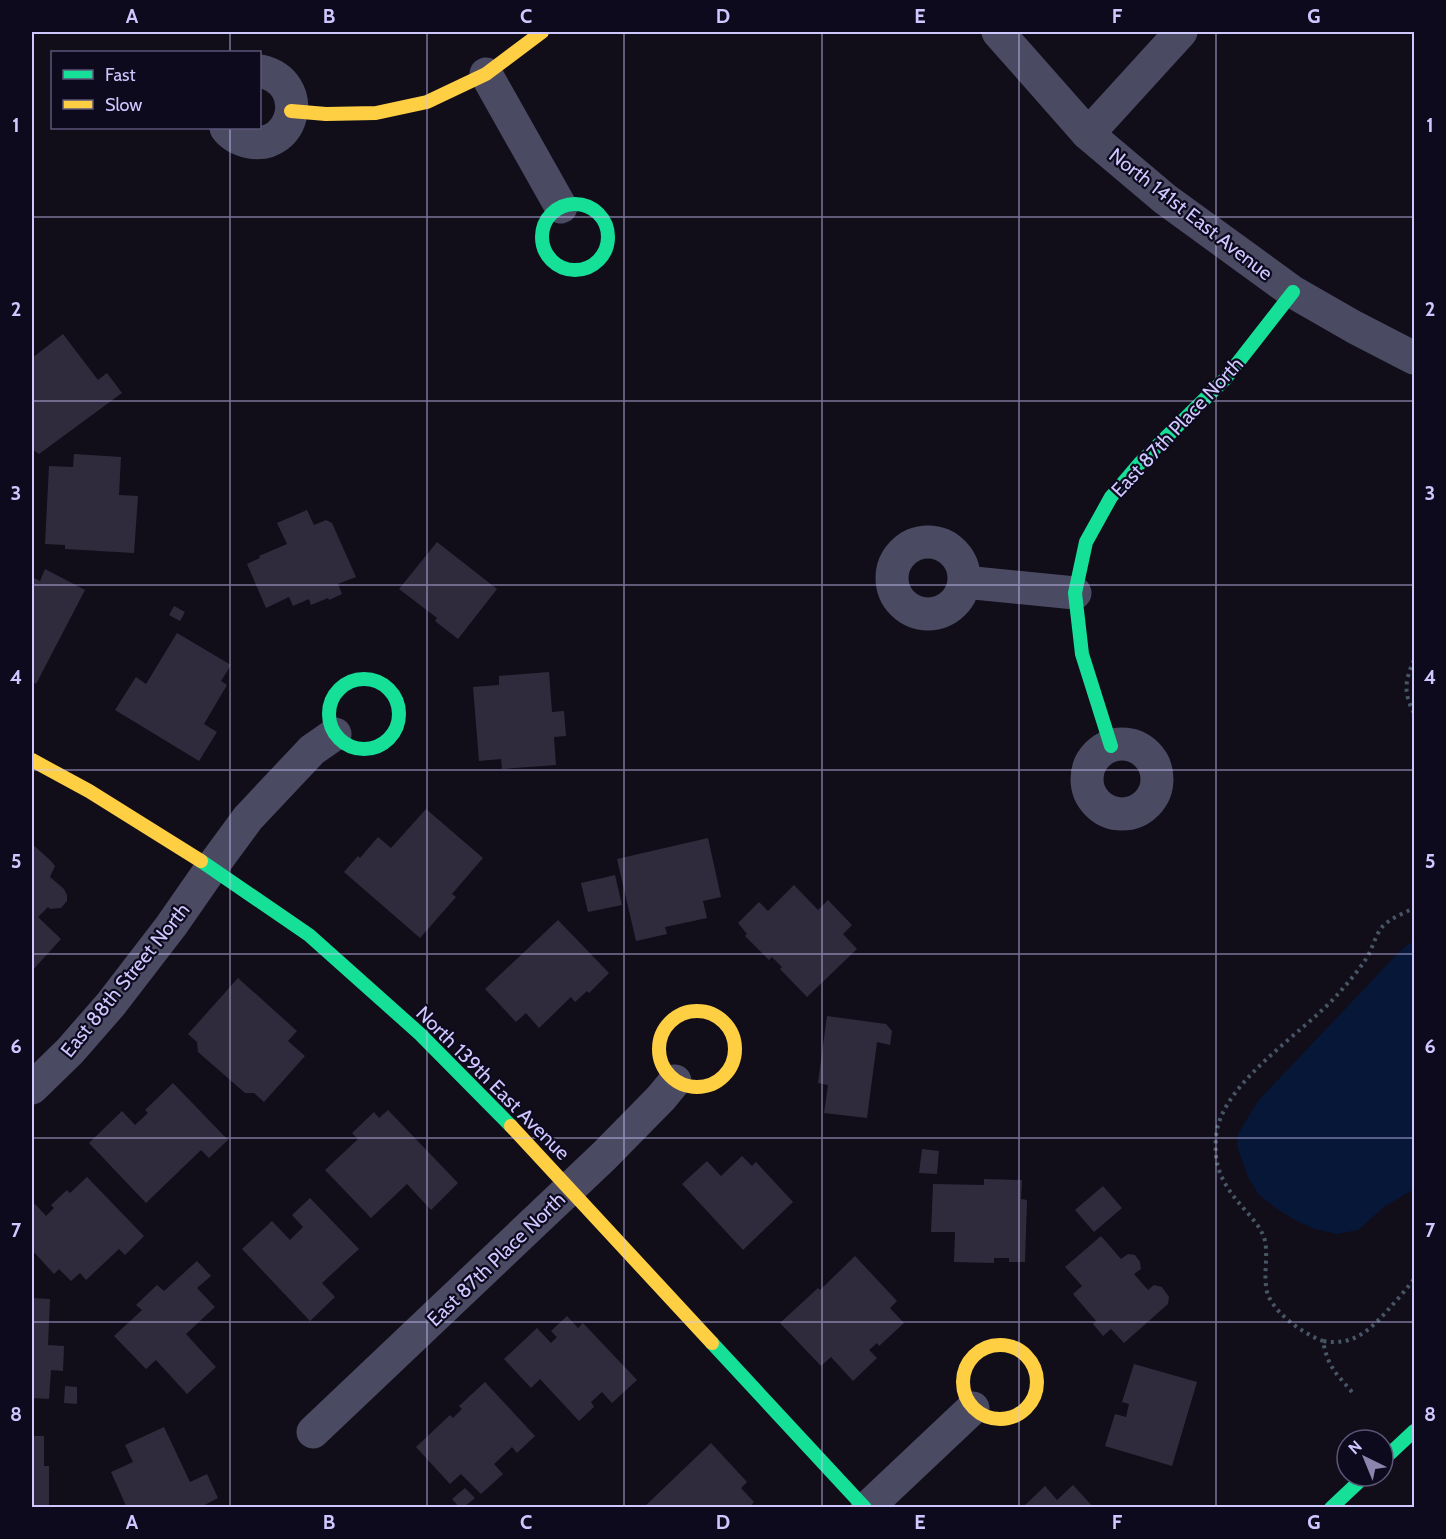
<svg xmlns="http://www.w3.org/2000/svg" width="1446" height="1539" viewBox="0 0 1446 1539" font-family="Cabin,sans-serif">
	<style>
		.water { fill: #071738 }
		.building { fill: #2f2b3d }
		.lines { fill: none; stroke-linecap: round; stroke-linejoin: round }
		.path { stroke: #475665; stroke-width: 4; stroke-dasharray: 3 4.5; stroke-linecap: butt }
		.street { stroke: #4b4a63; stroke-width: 33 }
		.fast { stroke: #16e098; stroke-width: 14 }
		.slow { stroke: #ffcf43; stroke-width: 14 }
		.grid { fill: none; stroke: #cfc7ff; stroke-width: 1.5; stroke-opacity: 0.55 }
		.labels { text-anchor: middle; stroke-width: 4.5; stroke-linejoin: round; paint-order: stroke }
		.street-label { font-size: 20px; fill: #cfc7ff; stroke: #0e0a1e }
		.neatline { fill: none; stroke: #cfc7ff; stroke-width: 2 }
		.grid-label { font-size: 20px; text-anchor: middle; font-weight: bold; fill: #cfc7ff }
	</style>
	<rect width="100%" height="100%" fill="#110e1a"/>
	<path class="water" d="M1414,940V1189L1384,1207L1358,1230L1337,1234L1315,1229L1295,1220L1276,1208L1259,1195L1248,1177L1237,1146L1238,1134L1258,1101L1400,951Z"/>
	<path class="building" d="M63,334L98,380L107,373L122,393L39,454L32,449V413L34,412L32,409V358Z
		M74,454L121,457L119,495L138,496L134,553L65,549V545L45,544L49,466L73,467Z
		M307,510L314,525L326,520L332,523L356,577L338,584L342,594L329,600L328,598L311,605L309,599L293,606L289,597L266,608L247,564L260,558L259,556L287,544L277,523Z
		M437,542L497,589L458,639L435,621L437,618L399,589Z
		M45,569L85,590L36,684L32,681V577L40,581Z
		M174,606L185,612L180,621L169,615Z
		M177,633L231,665L221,681L227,685L204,724L217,732L199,761L115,710L136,677L146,684Z
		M549,672L552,712L564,711L566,736L554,737L556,765L502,769L501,759L479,761L473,687L499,685V676Z
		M426,809L483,858L452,894L456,897L420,938L344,872L358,856L360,858L378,837L391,848Z
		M708,838L721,897L703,901L707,918L665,927L667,934L636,941L617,859Z
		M32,844L51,861L55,866L50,877L64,889L67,895V901L61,908L50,909L48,907L38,917L61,939L32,971Z
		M615,875L622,905L588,912L581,883Z
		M794,885L818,910L828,900L852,925L843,934L857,949L807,997L780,969L782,967L772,957L769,960L745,936L747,934L738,923L759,902L768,911Z
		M558,920L609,973L589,993L587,991L575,1002L571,997L539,1028L526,1013L516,1022L485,989Z
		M238,978L297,1031L288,1041L305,1056L264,1102L254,1093H245L198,1052L197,1042L188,1034Z
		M827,1016L886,1024L892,1031L890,1045L877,1042L867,1118L824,1113L828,1085L818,1083Z
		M173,1083L228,1140L209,1158L201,1150L146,1203L89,1143L122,1111L135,1125L148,1113L145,1110Z
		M388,1110L458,1183L431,1210L407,1184L371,1218L325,1170L358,1139L352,1133L374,1112L379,1118Z
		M922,1149L939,1151L937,1174L919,1173Z
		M742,1156L752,1166L756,1162L793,1202L743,1250L682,1184L707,1161L721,1176Z
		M87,1177L144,1236L125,1255L119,1249L86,1280L80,1273L71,1281L59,1269L54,1274L32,1250V1208L35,1204L46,1216L54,1208L51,1205L67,1190L70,1193Z
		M984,1179L1022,1180L1021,1199L1027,1200L1025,1262H1009V1258H994V1263L954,1262L955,1232H931L933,1184L984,1185Z
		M1103,1186L1122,1208L1094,1232L1075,1210Z
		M310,1198L359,1249L322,1283L335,1297L310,1321L242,1249L272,1221L290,1240L303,1227L292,1215Z
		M1101,1236L1121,1259L1128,1254L1135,1255L1140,1262L1141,1269L1134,1274L1148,1290L1154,1285L1162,1287L1169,1297L1168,1304L1124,1343L1111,1329L1103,1336L1093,1324L1096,1321L1073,1294L1082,1286L1065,1267Z
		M855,1256L897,1301L890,1308L904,1323L879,1346L877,1343L869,1350L877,1358L853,1381L831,1357L821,1366L780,1323L818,1288L820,1290Z
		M197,1261L211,1276L197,1288L215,1307L186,1334L216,1367L187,1394L156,1360L146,1369L114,1336L142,1310L136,1305L157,1285L164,1291Z
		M32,1298L50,1299L48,1345L64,1346L63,1371L51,1370L49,1399L32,1398Z
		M567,1316L578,1328L583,1323L637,1380L612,1403L602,1392L591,1402L594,1407L579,1421L540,1379L531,1388L504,1359L537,1328L551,1343L557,1337L551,1331Z
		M1134,1364L1197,1382L1172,1466L1105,1446L1115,1414L1126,1417L1129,1404L1122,1402Z
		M485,1382L535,1436L517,1453L512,1447L494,1464L503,1474L481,1494L461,1474L450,1484L416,1447L450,1415L453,1418L462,1409L459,1406Z
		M65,1386L77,1387V1404L64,1403Z
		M164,1427L190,1482L207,1474L218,1498L199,1508H127L111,1472L133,1462L125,1445Z
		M32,1436H44V1466H49V1508H32Z
		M711,1443L747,1482L741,1488L754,1502L749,1508H643Z
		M1073,1485L1094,1508H1022L1045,1486L1057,1500Z
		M465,1488L475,1498L463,1508H460L452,1499Z"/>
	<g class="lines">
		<path class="path" d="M1414,660C1405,681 1403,692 1414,713
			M1323,1341C1303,1334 1267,1309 1266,1286C1264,1271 1268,1256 1265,1241C1262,1229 1253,1219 1245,1210C1225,1187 1213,1170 1216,1137C1220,1083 1304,1033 1338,994C1348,983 1358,971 1366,959C1373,948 1375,935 1383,926C1391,918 1404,913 1414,908
			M1352,1392C1335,1372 1328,1367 1323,1341C1352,1346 1368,1332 1387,1311C1396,1301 1406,1290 1414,1279"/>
		<path class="street" d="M998,32L1088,134L1165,199L1293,292L1354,327L1414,358
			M486,74L561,207
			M226,128C232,136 240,140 250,142C295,150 311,82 260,71
			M1088,134L1181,32
			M892 578a36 36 0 1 1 72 0a36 36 0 1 1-72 0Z
			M964,582L1075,593
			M1087 779a35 35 0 1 1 70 0a35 35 0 1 1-70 0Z
			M32,1088L70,1051L111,1004L171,926L212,867L248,818L312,750L335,734
			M313,1432L604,1156L661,1098L675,1081
			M867,1508L973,1408"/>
		<path class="fast" d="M542 237a33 33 0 1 1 66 0a33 33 0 1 1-66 0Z
			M329 714a35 35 0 1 1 70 0a35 35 0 1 1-70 0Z
			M1111,746L1082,654L1075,593L1086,542L1111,497L1140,463L1225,379L1293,292
			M201,861L309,935L420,1034L511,1126
			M712,1343L865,1508
			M1383,1460L1414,1431
			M1331,1508L1365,1476"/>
		<path class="slow" d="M291,111L326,114L376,113L427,102L486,74L542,32
			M32,760L89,791L201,861
			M659 1049a38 38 0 1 1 76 0a38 38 0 1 1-76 0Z
			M511,1126L712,1343
			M963 1382a37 37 0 1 1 74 0a37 37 0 1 1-74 0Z"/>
	</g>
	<path class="grid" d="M230,32V52M427,32V1508M624,32V1508M822,32V1508M1019,32V1508M1216,32V1508M230,128V1508M32,217H1414M32,401H1414M32,585H1414M32,770H1414M32,954H1414M32,1138H1414M32,1322H1414"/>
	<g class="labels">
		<g class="street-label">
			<text transform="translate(1191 214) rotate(38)" y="7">North 141st East Avenue</text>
			<text transform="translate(1177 427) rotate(-47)" y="7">East 87th Place North</text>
			<text transform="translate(125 980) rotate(-51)" y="7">East 88th Street North</text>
			<text transform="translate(493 1083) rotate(45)" y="7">North 139th East Avenue</text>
			<text transform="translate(496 1259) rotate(-44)" y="7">East 87th Place North</text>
		</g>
	</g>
	<rect width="1446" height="1539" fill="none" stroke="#0e0a1e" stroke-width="66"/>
	<rect x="51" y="51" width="210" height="78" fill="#0e0a1e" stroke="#5b5678" stroke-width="1.5"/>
	<rect x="63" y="70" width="30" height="9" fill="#16e098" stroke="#5b5678" stroke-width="1.5"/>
	<text x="105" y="81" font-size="18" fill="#cfc7ff">Fast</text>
	<rect x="63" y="100" width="30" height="9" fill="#ffcf43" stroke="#5b5678" stroke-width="1.5"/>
	<text x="105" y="111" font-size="18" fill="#cfc7ff">Slow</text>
	<g transform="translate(1365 1458) rotate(317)"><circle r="28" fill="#0e0a1e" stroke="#5b5678" stroke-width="1.5"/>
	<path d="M0-4.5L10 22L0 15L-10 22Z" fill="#8c86af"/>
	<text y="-9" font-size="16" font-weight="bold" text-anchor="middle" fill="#cfc7ff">N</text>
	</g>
	<rect x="33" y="33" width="1380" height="1473" class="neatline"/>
	<g class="grid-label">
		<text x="132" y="23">A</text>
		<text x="329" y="23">B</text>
		<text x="526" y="23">C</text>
		<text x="723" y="23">D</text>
		<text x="920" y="23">E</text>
		<text x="1117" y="23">F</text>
		<text x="1314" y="23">G</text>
		<text x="16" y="132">1</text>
		<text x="1430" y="132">1</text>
		<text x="16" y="316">2</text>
		<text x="1430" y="316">2</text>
		<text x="16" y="500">3</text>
		<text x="1430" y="500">3</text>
		<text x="16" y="684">4</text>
		<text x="1430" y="684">4</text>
		<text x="16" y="868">5</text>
		<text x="1430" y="868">5</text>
		<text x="16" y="1053">6</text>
		<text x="1430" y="1053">6</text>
		<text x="16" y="1237">7</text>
		<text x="1430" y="1237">7</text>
		<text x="16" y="1421">8</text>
		<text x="1430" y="1421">8</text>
		<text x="132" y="1529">A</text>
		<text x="329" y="1529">B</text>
		<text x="526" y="1529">C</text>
		<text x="723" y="1529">D</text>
		<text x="920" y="1529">E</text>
		<text x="1117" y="1529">F</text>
		<text x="1314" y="1529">G</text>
	</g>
</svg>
